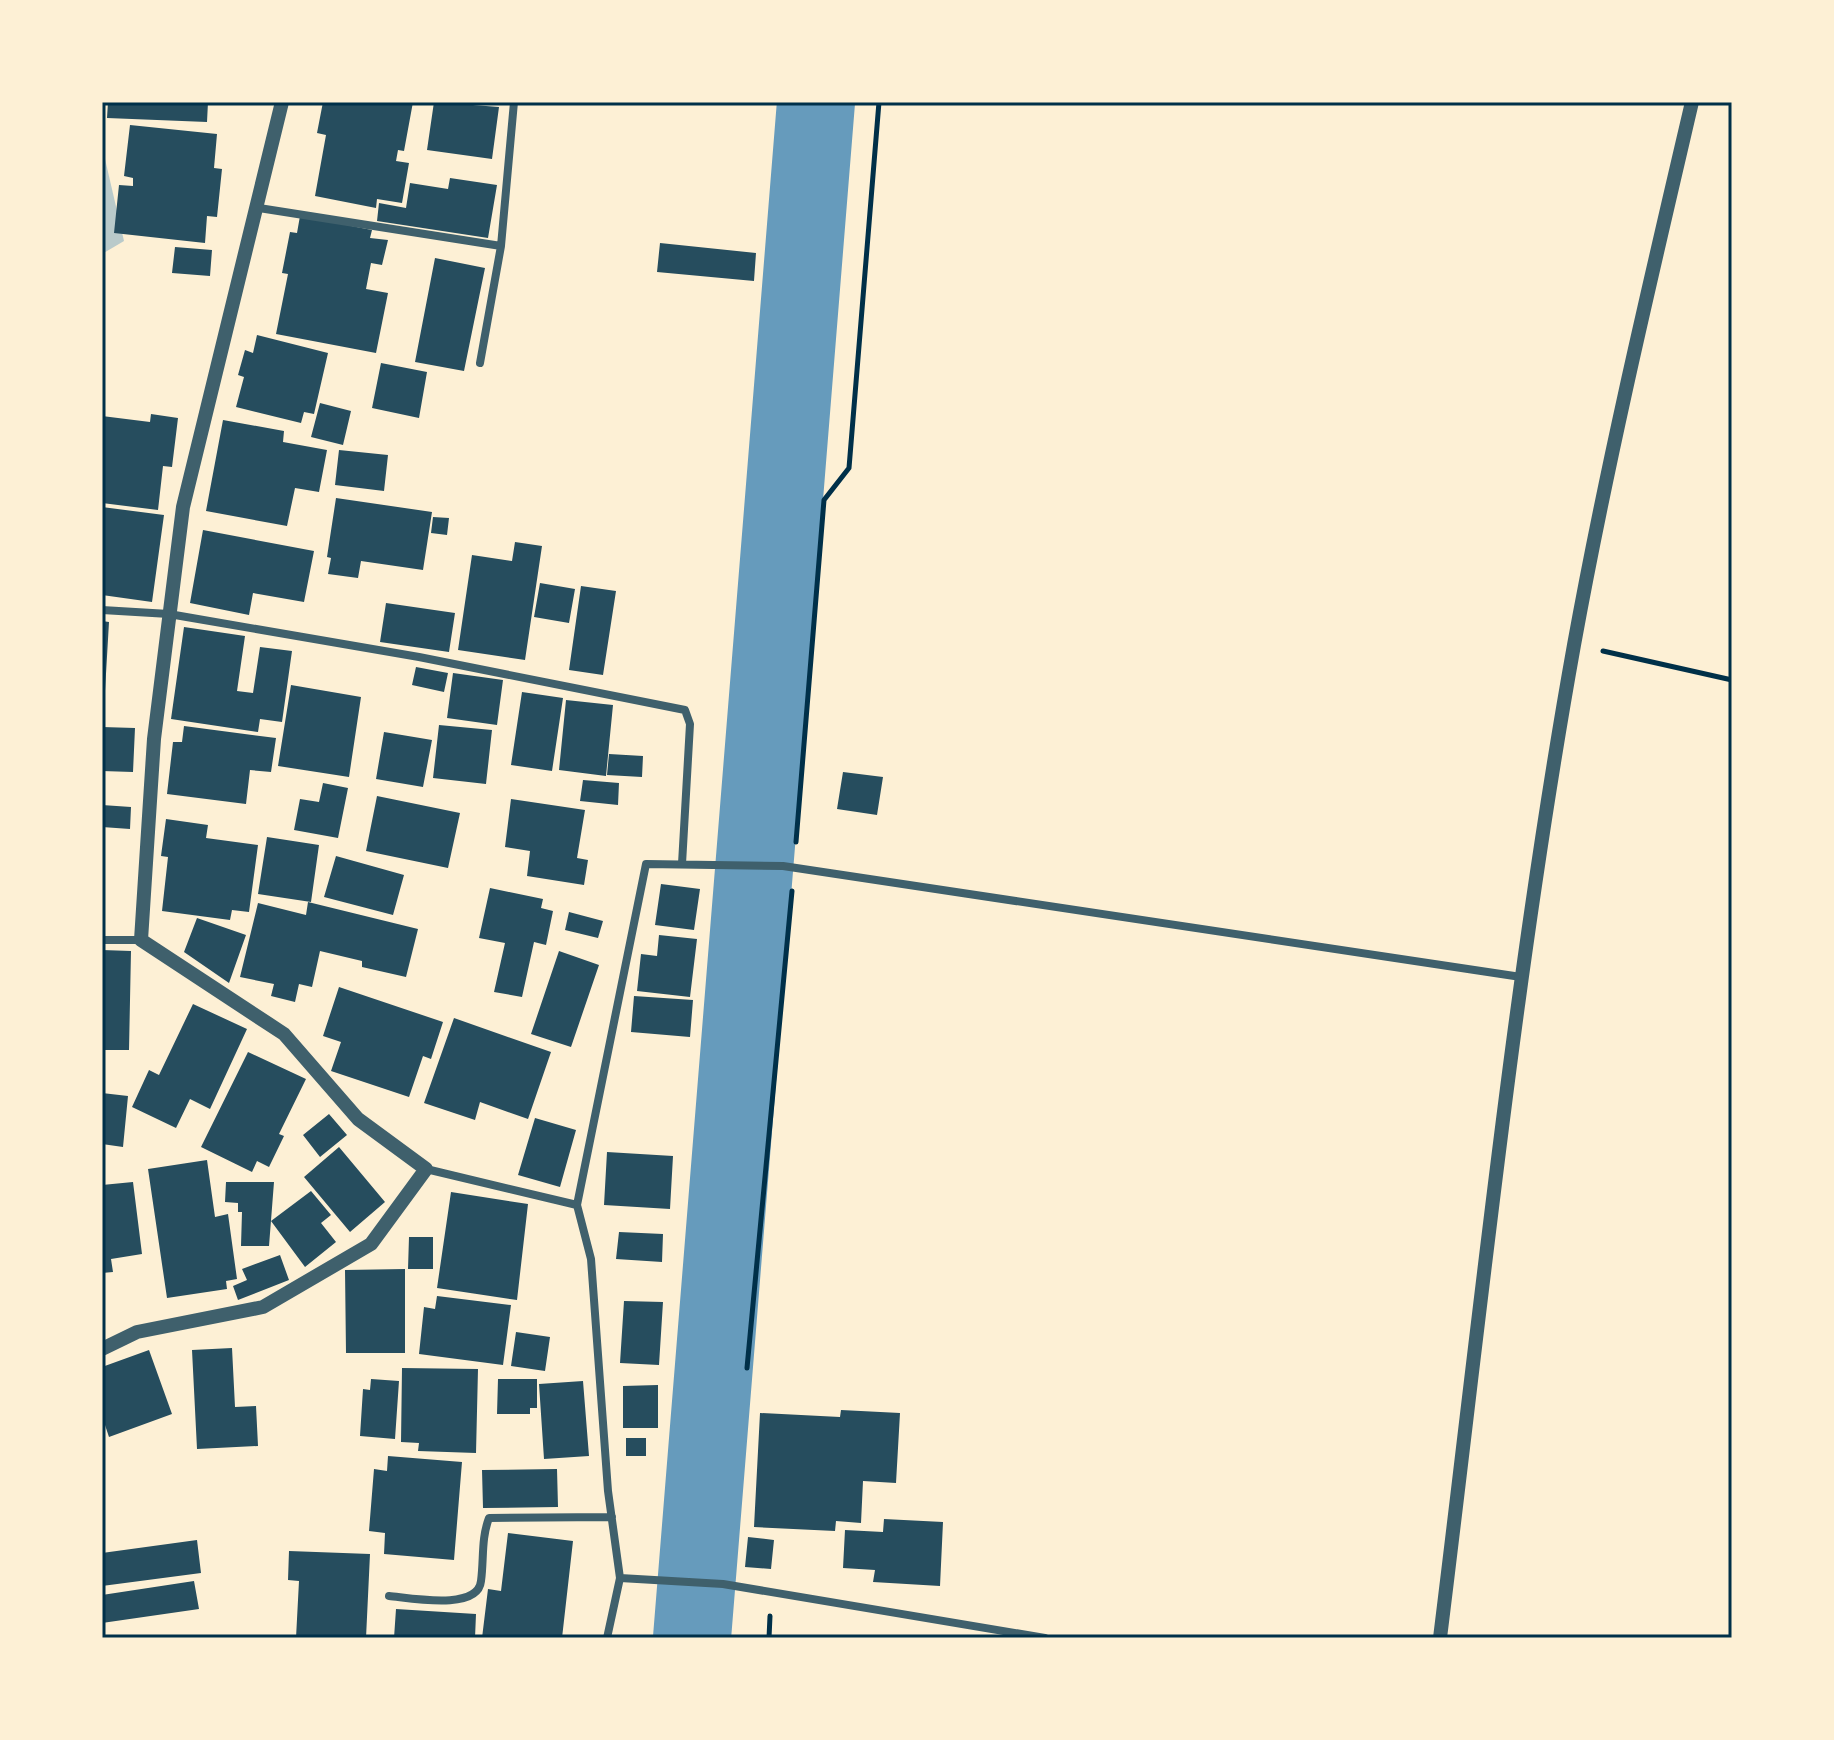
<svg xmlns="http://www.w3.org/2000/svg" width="1834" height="1740" viewBox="0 0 1834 1740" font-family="'Nunito Sans',sans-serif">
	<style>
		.green { fill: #b9caca }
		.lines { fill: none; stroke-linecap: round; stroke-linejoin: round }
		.river { stroke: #669bbc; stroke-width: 78 }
		.building { fill: #264d5e }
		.path { stroke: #003049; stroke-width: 5 }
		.minor { stroke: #3f606c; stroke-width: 8 }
		.tertiary { stroke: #3f606c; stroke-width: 14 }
		.neatline { fill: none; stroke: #003049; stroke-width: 3 }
	</style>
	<rect width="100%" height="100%" fill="#fdf0d5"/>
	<path class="green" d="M102,146L124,241L102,254Z"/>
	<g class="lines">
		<path class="river" d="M692,1638L816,102"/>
	</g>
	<path class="building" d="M108,102H208L207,122L107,118Z
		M323,102H413L404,151L398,150L396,161L409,163L402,203L377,199L376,208L315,196L326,135L317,133Z
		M434,102L499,107L492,159L427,150Z
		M130,125L217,134L214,168L222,169L217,217L207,216L205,243L114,233L119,185L133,186V178L124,176Z
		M450,178L497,185L488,238L377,221L379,203L406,208L410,183L448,189Z
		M300,216L372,230L370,238L388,240L382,265L371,263L366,289L388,293L376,353L276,334L288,274L282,273L290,232L297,233Z
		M660,243L756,253L754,281L657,272Z
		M175,247L212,250L210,276L172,273Z
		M435,258L485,268L464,371L415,362Z
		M257,335L328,353L314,414L304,412L301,423L236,407L244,377L238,375L245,350L253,353Z
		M381,363L427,372L419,418L372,408Z
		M320,403L351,411L343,445L311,437Z
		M151,414L178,418L172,467L163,466L158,510L102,503V416L150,422Z
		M223,420L284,431L283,442L327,450L319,492L295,488L287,526L206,511Z
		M339,450L388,455L384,491L335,485Z
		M336,498L432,512L423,570L361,561L358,578L328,574L331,558L327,557Z
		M102,507L164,515L152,602L102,595Z
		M433,517L449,518L447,535L431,533Z
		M203,530L314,551L304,602L253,593L249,615L190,603Z
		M515,542L542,546L525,660L458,650L472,555L512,561Z
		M540,583L575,589L569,623L534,617Z
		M581,586L616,591L603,675L569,670Z
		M386,603L455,613L449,652L380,642Z
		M102,621L109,622L104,708H102Z
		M184,627L245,636L237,691L253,693L260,647L292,651L282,722L260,719L258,732L171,719Z
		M416,667L448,673L444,692L412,685Z
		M453,673L503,680L497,725L447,718Z
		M291,685L361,697L349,777L278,766Z
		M522,692L563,698L552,771L511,765Z
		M566,700L613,705L606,776L559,770Z
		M439,725L492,730L486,784L433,778Z
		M184,726L276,738L271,772L250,770L246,804L167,794L173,742H182Z
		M102,727L135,728L133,772L102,771Z
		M384,732L432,740L423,787L376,779Z
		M609,754L643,756L642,777L607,775Z
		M843,772L883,777L877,815L837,809Z
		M583,780L619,783L618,805L580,801Z
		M323,783L348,788L338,838L294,830L300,799L319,802Z
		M377,796L460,813L448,868L366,851Z
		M511,799L585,810L577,858L588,860L584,885L527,876L530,851L505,847Z
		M102,805L131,807L130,829L102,827Z
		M166,819L208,825L206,838L258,845L249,912L232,910L230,920L162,911L168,857L161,856Z
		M267,837L319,845L311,902L258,894Z
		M336,856L404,875L393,915L324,897Z
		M661,884L700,889L694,930L655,925Z
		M490,888L543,899L541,908L553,911L546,945L534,942L522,997L494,992L505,943L479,938Z
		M308,902L418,929L406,977L362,967V961L320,951L312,987L299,984L295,1002L271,996L274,984L240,977L258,903L306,915Z
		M569,912L603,921L598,938L565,930Z
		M197,918L246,935L229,983L184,952Z
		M659,935L697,939L690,997L637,991L641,954L657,956Z
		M102,950L131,951L129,1050H102Z
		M559,951L599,965L571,1047L531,1034Z
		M339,987L443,1022L431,1059L423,1056L409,1097L331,1071L341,1042L323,1036Z
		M634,996L693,1000L690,1037L631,1032Z
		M193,1004L247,1029L210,1109L190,1099L176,1128L132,1107L149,1070L159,1075Z
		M454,1018L551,1052L528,1119L480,1102L475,1120L424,1103Z
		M248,1052L306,1079L279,1134L284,1136L269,1167L257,1161L252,1172L201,1147Z
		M102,1093L128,1096L123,1147L102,1144Z
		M329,1114L347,1135L320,1157L303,1135Z
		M535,1118L576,1130L560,1187L518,1175Z
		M339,1147L385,1202L350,1232L304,1177Z
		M607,1152L673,1156L670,1209L604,1205Z
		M207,1160L215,1217L228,1214L237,1279L226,1281L227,1289L167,1298L148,1169Z
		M133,1182L142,1254L111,1259L113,1272L102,1273V1185Z
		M226,1182H274L269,1246H241L242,1212H238V1203L225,1202Z
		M311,1191L331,1215L321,1223L336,1242L305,1267L271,1221Z
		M451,1192L528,1204L517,1300L437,1288Z
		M619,1232L663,1234L662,1262L616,1259Z
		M409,1237H433V1269H408Z
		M280,1255L289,1280L238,1300L233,1286L247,1280L242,1269Z
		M405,1269V1353H346L345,1270Z
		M437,1296L511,1305L503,1365L419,1354L424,1307L435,1309Z
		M624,1301L663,1302L659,1365L620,1363Z
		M516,1332L550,1337L545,1371L511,1366Z
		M232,1348L235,1407L256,1406L258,1446L197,1449L192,1350Z
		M149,1350L172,1414L109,1437L105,1425L102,1426V1367Z
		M402,1368L478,1369L476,1453L418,1451L419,1443L401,1442Z
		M371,1379L399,1381L395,1439L360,1436L363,1389L370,1390Z
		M498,1379H537V1408H530V1414H497Z
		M583,1381L589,1456L544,1459L539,1384Z
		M658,1385V1428H623V1386Z
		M841,1410L900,1413L896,1483L863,1481L861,1523L836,1521L835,1531L754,1527L760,1413L840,1417Z
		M626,1438H646V1456H626Z
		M388,1456L462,1462L454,1560L384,1554L385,1533L369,1531L374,1469L387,1471Z
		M557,1469L558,1507L483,1508L482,1470Z
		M884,1519L943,1522L940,1586L873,1582L875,1570L843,1568L845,1530L883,1532Z
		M508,1533L573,1541L562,1638H482L488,1589L501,1591Z
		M748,1537L774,1540L771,1569L745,1567Z
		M197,1540L201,1573L102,1586V1553Z
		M289,1551L370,1554L366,1638H296L299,1581L288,1580Z
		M194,1581L199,1609L102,1623V1595Z
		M396,1609L476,1614L475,1638H394Z"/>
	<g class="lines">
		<path class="path" d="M1603,651L1732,680
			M796,842L824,500L849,468L879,102
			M747,1368L792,891
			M769,1638L770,1616"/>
		<path class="minor" d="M259,208L501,246
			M480,363L501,246L514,102
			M102,610L169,614L419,657L685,710L690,724L682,864
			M102,940H141
			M426,1169L577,1205
			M620,1578L723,1584L1045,1638
			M389,1596C411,1598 478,1611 481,1581C484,1559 481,1539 489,1518L612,1517
			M607,1638L620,1578L608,1491L591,1259L577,1205L646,864L783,866L1521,977"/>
		<path class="tertiary" d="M102,1349L137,1332L263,1307L371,1244L426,1169L358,1119L284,1034L141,940L154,739L183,507L282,102
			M1440,1638C1481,1307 1515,974 1574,645C1607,463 1650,282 1692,102"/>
	</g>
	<rect width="1834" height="1740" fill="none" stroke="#fdf0d5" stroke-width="208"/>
	<rect x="104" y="104" width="1626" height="1532" class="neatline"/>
</svg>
